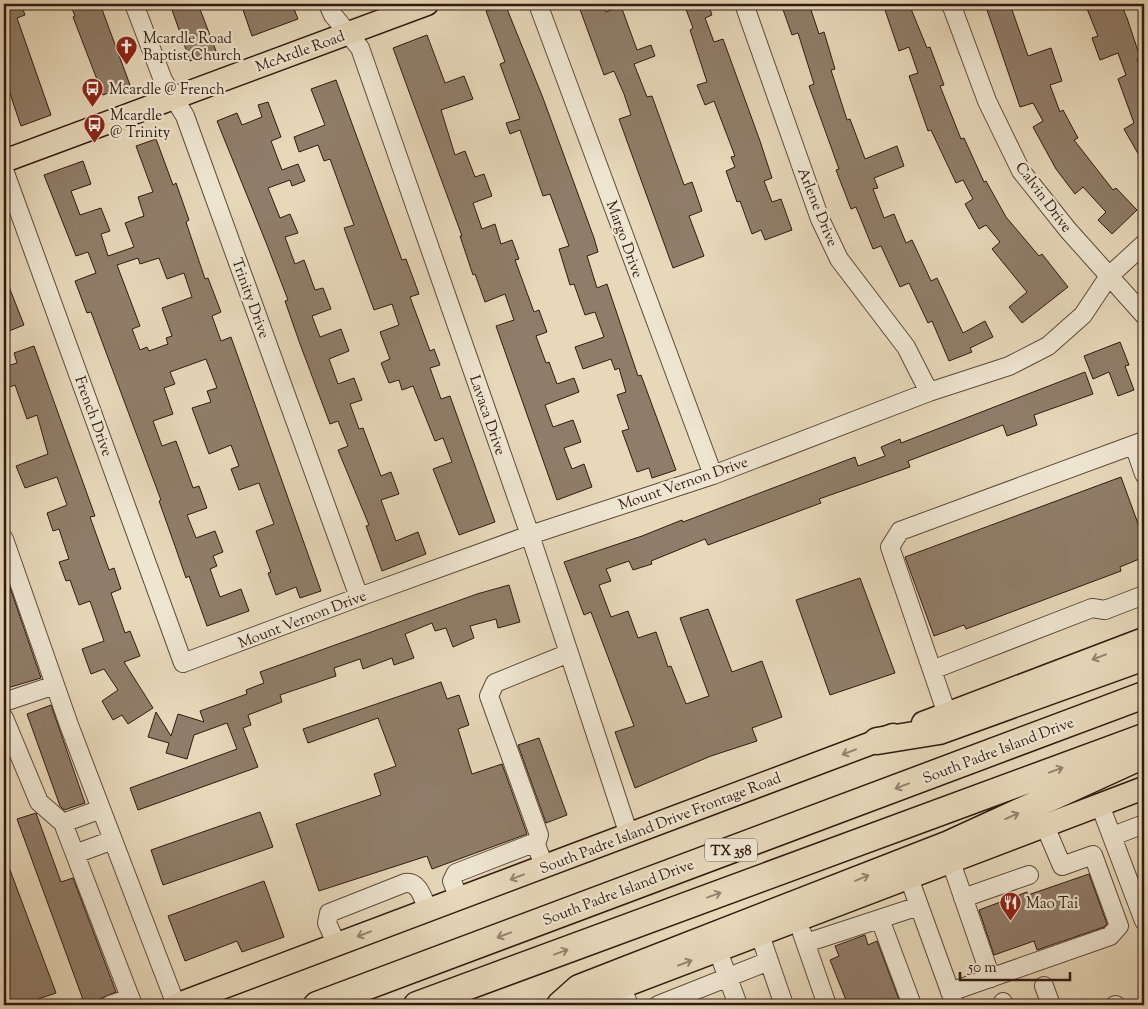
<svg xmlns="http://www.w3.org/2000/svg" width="1148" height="1009" viewBox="0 0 1148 1009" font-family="'Sorts Mill Goudy',serif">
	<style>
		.building { fill: #907d69; stroke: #311a11; fill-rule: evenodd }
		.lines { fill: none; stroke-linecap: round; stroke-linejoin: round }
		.minor-casing { stroke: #5e4a3b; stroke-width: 20 }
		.major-casing { stroke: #311a11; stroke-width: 25 }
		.highway-casing { stroke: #311a11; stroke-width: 29 }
		.minor { stroke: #efe6d2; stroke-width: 18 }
		.major { stroke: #e7d8ba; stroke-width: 22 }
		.highway { stroke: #e7d8ba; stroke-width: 26 }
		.oneway { stroke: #95826e }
		.labels { text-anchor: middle; stroke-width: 4.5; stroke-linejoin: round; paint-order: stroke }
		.shield { fill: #efe6d2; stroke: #6a574b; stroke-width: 1 }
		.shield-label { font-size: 14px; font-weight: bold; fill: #311a11 }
		.poi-label { font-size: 15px; fill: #311a11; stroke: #efe6d2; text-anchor: start }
		.street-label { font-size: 15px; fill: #311a11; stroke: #efe6d2 }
	</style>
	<rect width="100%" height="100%" fill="#e7d8ba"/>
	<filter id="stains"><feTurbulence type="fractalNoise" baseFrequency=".004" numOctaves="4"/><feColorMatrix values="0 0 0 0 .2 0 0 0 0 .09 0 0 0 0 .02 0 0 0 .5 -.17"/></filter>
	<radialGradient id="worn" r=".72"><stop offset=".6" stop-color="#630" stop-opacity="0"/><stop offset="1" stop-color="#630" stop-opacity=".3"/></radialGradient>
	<path class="building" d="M4,4H21L25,15L17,18L51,115L21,126L4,76Z
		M70,4H100L130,85L103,95L73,17L75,16Z
		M170,4H198L216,51L190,61Z
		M241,4H292L298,19L252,36Z
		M505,4L543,98L594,238L598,252L587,256L597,288L607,284L638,376L641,375L676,470L652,478L649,468L637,472L622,431L629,429L617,395L626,392L619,368L615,370L611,359L583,369L575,347L604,337L595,312L585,315L574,284L570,285L559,249L569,246L550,194L543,196L520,130L510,134L506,123L520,119L500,64L505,62L486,11Z
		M578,4H603L606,12L621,6L637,50L651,45L655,56L634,64L647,97L652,96L684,185L692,182L702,211L689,216L704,256L673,268L619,119L631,115L624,94L614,71L604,75Z
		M684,4H708L712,15L705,18L714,42L723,39L760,141L772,178L764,181L772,202L781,199L792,230L765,240L761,230L752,234L740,201L737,202L726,171L735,167L731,157L735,156L714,101L705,105L697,85L707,82L690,30L693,28Z
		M781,4H809L819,34L824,32L835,69L831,70L847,120L850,119L865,159L897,146L904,166L874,178L878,188L873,189L884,218L894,214L906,243L912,240L931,281L937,278L963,333L985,321L993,337L970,348L972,352L949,361L932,321L928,323L909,283L900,287L881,246L873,249L856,207L851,209L836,170L839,169L809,86L814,84L798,33L792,35Z
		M883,4H909L927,48L930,47L944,85L940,86L961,139L964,138L984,182L986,181L1006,217L1039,256L1042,254L1068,287L1022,323L1009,307L1027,292L992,249L1000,242L986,225L979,229L965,204L973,199L963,180L956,183L931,130L928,131L909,76L918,73L909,47L899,51Z
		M985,4H1010L1028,56L1051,48L1062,81L1050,85L1060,112L1063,110L1078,138L1074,140L1113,190L1116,188L1137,210L1112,234L1098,220L1106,212L1083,187L1075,194L1056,169L1033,127L1043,121L1033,103L1020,107Z
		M1085,4H1121L1127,18L1140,57L1137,59L1144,79V164L1124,129L1134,123L1118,79L1126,75L1118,53L1100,60L1092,38L1098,36Z
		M427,35L445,83L464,76L473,99L441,110L455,155L465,151L475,177L484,174L492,196L473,203L482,229L495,224L501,244L512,240L519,259L515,260L534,312L539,310L547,332L536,336L546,363L549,362L557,384L574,378L579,392L545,405L553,427L573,420L581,442L564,448L572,469L584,464L592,487L557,500L496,326L514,320L505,294L485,302L475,274L473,275L460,236H462L393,48Z
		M336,80L402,260L406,259L419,294L410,297L430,351L434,349L440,365L430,368L441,399L450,396L495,522L459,535L433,469L452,462L443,438L435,441L413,386L402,390L399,380L389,383L381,363L390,359L380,332L399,325L392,304L374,310L344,228L354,225L330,159L324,161L318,145L299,152L294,137L325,125L311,89Z
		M268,102L281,137L271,141L282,170L298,164L305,181L292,186L290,180L268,188L280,218L290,214L298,233L285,237L295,264L304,260L315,290L323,288L331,309L312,316L320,337L341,329L349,351L329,359L338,384L354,378L362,400L350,404L359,429L363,428L381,476L391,472L399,494L381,500L396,541L418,532L426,554L382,571L366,526L369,525L338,450L348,446L338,421L330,424L300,344L285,301L288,300L267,245L217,121L237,113L242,125L262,117L258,105Z
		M156,139L173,185L176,183L189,220L186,222L205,279L208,278L221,312L212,316L221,341L231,337L321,591L300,598L296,587L276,595L268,573L271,572L256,531L274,524L259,483L239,490L231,469L239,466L231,445L209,454L192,408L211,402L207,391L217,388L206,359L170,372L175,384L164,388L173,414L153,421L162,446L176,441L193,488L199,486L207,508L187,515L196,538L215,531L223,552L213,556L217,566L210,569L220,597L241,589L249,611L207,626L189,576L186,578L175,546L159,501L161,500L91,312L87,313L75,281L96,273L88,252L76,256L44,175L83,161L91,184L71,191L80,215L101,208L110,231L101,234L108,256L134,247L125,223L144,216L138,197L153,192L136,146ZM138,258L140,264L159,258L167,279L184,273L192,297L162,308L172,336L166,338L168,344L149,351L147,347L140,350L132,329L140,326L117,265Z
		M4,274L24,325L4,333Z
		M1120,342L1129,365L1125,366L1134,390L1118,396L1109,372L1093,379L1084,356Z
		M34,346L95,516L90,517L109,570L114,568L121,589L111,593L125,633L130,631L140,656L124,662L153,708L128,724L122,715L113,720L102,701L118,690L104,669L91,674L82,649L104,641L90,601L79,605L70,580L66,581L59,562L69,559L59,529L53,531L47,513L67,505L57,477L25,488L16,466L48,454L37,415L27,419L15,385L4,389V367L17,363L14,353Z
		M1085,372L1093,394L1034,415L1037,425L1007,436L1003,425L908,461L910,467L819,499L821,503L708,545L705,539L651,561L652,564L633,570L629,561L606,569L611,581L599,585L611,617L628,611L638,638L656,632L668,667L671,666L686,704L709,696L680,618L708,609L732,672L762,661L782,717L752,728L757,741L711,756L635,788L615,732L634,726L591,612L584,615L564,562L642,536L682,520L683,522L855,457L858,466L885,456L881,447L900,439L901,443Z
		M1121,477L1144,540V557L1120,567L1121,571L966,629L964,625L934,636L905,557Z
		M4,570L41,678L4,689Z
		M860,578L895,673L830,695L796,600Z
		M509,585L520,622L498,628L496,619L470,626L474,638L453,647L446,628L435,631L432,623L405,634L414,658L394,665L392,658L363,669L360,659L334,668L336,676L280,695L282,702L248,715L251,725L243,728L258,767L138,810L130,788L237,749L227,723L194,735L187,759L166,753L169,743L148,737L156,712L171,736L178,714L204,722L200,711L247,694L246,690L264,683L260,672L477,594Z
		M441,682L447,699L459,695L469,725L458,729L472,774L502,764L527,834L432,869L427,856L319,891L296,824L381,795L374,774L396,766L378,718L308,743L303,729Z
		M51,705L85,803L64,810L60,806L27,714Z
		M539,738L567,815L546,823L518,745Z
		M260,812L273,847L163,885L151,850Z
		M36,813L61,882L73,878L116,992L85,1005L17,819Z
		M4,854L56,993L20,1005H4Z
		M1089,874L1107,924L1104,927L1037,950L1034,941L994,955L979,910L1027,892L1028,895Z
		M264,881L284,937L242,952L237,941L185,961L168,916Z
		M865,935L868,945L877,941L901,1005H848L830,960L839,956L835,946Z"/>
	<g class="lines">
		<defs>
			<path id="minor" d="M134,4L163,80L185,116L359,597
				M328,4L333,15L360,48L530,535L629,835
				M538,4L713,475
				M744,4L820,219L839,259L906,347L929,392
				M951,4L987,101L1021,171L1068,230L1144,315
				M4,170L183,663L359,597L530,535L713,475L929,392L1009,366L1048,346L1083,315L1109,276L1144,244
				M1134,445L1144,474
				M4,539L69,725L176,1005
				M932,670L1092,608L1105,610L1144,595
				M4,702L55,685
				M947,714L890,547L900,531L1144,441
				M4,718L39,802L63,823L133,1005
				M1100,805L1144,921
				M63,823L101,809
				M1113,836L1144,824
				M536,845L539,835L489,696L495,683L569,653
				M75,854L113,840
				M951,862L991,978
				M909,878L955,1005
				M963,898L1029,875
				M459,899L452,881L456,873L531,844L536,845L540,855
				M880,919L912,1005
				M802,933L827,1005
				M760,935L784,1005
				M806,943L919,906
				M337,945L327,923L329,913L405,883C420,881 423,900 428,910
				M718,951L738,1005
				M1044,986L1051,1005
				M621,987L629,1005
				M950,992L1110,936L1119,926L1093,855L1062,866L1045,826
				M1003,1002L1004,1005
				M110,1005L130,998
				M658,1005L769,961
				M1115,1005H1116"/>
			<path id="major" d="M4,161L427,4
				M923,723L1144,639
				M176,1005L893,735
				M574,1005L1144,788"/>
			<path id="highway" d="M877,741L939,731L1144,657
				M317,1005L1144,695
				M417,1005L1144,737
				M560,1005L579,988L949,844L1144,755"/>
		</defs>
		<use href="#minor" class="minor-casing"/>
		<use href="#major" class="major-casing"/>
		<use href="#highway" class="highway-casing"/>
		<use href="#minor" class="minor"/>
		<use href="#major" class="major"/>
		<use href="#highway" class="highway"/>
	</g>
	<defs><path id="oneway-shaft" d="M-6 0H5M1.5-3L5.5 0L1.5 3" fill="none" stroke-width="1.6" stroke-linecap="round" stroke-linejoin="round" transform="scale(1.25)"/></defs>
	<g class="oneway">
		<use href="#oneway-shaft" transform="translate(1099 657) rotate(159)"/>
		<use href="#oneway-shaft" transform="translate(849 752) rotate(159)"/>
		<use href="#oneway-shaft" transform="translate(1056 770) rotate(-20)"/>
		<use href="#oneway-shaft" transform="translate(902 786) rotate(159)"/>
		<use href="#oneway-shaft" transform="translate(1012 816) rotate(-24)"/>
		<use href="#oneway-shaft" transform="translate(517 877) rotate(159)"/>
		<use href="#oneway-shaft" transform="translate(862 878) rotate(-22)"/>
		<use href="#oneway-shaft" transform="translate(714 895) rotate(-20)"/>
		<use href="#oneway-shaft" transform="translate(364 934) rotate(159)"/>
		<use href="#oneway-shaft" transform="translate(504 935) rotate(159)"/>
		<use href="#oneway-shaft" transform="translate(561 952) rotate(-20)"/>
		<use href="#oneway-shaft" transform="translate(685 963) rotate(-21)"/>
	</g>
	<defs>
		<symbol id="church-pin" viewBox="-11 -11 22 30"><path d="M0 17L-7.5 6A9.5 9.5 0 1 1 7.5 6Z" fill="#8f2418" stroke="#efe6d2"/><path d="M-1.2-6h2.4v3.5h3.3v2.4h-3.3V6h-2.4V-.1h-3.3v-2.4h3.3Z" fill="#fff"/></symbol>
		<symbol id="bus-pin" viewBox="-11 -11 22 30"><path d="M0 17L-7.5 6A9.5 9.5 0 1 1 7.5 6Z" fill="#8f2418" stroke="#efe6d2"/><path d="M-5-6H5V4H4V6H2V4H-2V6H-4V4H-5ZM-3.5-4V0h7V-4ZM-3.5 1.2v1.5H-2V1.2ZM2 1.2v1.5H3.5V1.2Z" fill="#fff"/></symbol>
		<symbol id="restaurant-pin" viewBox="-11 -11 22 30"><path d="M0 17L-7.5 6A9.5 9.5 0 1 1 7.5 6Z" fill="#8f2418" stroke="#efe6d2"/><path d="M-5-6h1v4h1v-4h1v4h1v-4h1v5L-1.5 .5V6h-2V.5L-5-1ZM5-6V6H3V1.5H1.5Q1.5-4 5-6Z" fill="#fff"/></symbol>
	</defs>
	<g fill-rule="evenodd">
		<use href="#church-pin" x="114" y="34" width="25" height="34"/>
		<use href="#bus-pin" x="80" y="76" width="25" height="34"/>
		<use href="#bus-pin" x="82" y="112" width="25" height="34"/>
		<use href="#restaurant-pin" x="998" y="890" width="25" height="34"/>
	</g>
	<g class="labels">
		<rect class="shield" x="705" y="838.5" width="52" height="23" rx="4"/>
		<g class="shield-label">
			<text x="731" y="855">TX 358</text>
		</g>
		<g class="poi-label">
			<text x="143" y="43">Mcardle Road<tspan x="143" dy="17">Baptist Church</tspan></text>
			<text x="109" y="94">Mcardle @ French</text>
			<text x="110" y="120">Mcardle<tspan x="110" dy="17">@ Trinity</tspan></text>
			<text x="1026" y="908">Mao Tai</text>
		</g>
		<g class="street-label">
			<text transform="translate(300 51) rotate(-20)" y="5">McArdle Road</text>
			<text transform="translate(1044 197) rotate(53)" y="5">Calvin Drive</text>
			<text transform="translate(818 207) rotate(68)" y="5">Arlene Drive</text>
			<text transform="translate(625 239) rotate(70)" y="5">Margo Drive</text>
			<text transform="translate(251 298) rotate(70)" y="5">Trinity Drive</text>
			<text transform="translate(488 415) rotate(71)" y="5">Lavaca Drive</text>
			<text transform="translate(94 416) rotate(70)" y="5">French Drive</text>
			<text transform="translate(683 483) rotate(-19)" y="5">Mount Vernon Drive</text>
			<text transform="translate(302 619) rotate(-21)" y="5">Mount Vernon Drive</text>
			<text transform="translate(998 750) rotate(-21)" y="5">South Padre Island Drive</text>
			<text transform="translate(660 823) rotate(-21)" y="5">South Padre Island Drive Frontage Road</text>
			<text transform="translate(618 892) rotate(-21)" y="5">South Padre Island Drive</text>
		</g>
	</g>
	<rect width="1148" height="1009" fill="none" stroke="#e7d8ba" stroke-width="20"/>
	<rect x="5" y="5" width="1138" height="999" fill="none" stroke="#311a11" stroke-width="2.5"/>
	<rect x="10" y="10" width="1128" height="989" fill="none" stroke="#311a11"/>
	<path d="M960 972v8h110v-8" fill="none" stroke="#311a11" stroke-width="2.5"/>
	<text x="968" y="972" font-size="15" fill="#311a11" stroke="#efe6d2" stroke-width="4" paint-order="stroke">50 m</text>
	<rect width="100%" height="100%" filter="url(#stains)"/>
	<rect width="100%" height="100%" fill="url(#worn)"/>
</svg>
